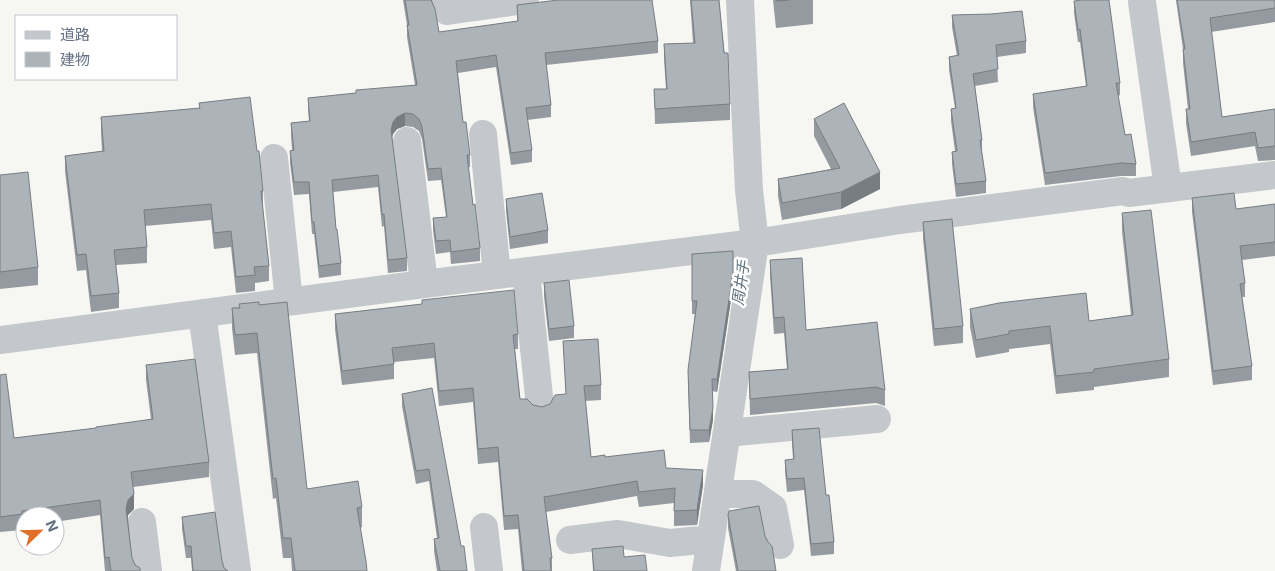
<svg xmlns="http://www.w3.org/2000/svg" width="1275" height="571" viewBox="0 0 1275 571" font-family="Inter,'Noto Sans JP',sans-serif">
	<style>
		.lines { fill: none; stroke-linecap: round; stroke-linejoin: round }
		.minor { stroke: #c4c7cb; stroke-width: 28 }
		.wall { fill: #949a9f }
		.shaded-wall { fill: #787d82 }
		.building { fill: #acb3b9; stroke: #787d82 }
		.labels { text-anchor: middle; stroke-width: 5; stroke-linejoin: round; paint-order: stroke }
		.water-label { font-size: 15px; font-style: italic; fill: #617380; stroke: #fff }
	</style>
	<rect width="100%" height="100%" fill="#f6f6f3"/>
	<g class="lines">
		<path class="minor" d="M446,0L447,11L525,0
			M1142,2L1168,188
			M483,134L497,275
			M407,141L424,284
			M274,158L289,301
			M526,272L540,406
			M202,313L237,571
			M0,340L424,284L755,243L900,220L1123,191L1129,193L1275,175
			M727,433L877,419
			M719,494H753L773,508L780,545
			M142,522L148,571
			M484,527L489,571
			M570,540L618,534L670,543L711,539
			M706,571L755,243L749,190L740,0"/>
	</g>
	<path class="wall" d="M403,0H432L439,32L517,21V5L658,41V53L546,65L551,105V117L527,120L532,150V162L511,165L496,67L458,73L463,122L470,155V167H468L473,205L480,248V261L451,264L450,252L436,254L433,230V218L446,217L441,180L428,181L422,139L419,131L413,127L405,126L397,129L393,134L392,137L407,258V271L388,273L384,226L382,227L378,187L333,192L336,229L341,263V275L319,278L314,234H312L309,194L294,195L290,163V151L292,150L291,135V123L309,121L308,110V98L356,93L415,85L407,37V25Z
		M690,0H719L730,104V120L655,124L654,89H666L664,59V44L693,43Z
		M773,0H813V24L776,28Z
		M1176,0H1275V22L1211,32L1222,117L1275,109V160L1258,161L1255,146L1191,156L1186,123V109H1188L1183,63V49Z
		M1074,1L1120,83V95L1118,96L1125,135L1136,164V176H1121L1045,185L1033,107V94L1086,86L1080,42H1078L1074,13Z
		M952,15L1026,41V53L997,57L998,82L975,86L982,140V153L986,181V193L956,197L952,164V152L955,151L951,121V109L955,108L949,70V57L957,56L952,27Z
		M199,103L257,151L263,191V206H262L269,266V281L255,283V291L236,293L231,247L214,249L211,220L145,226L147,247V263L116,265L119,293V308L91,312L86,270L77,271L65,171V156L102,151L101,132V117L199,108Z
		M814,119L880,189L841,209L782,220L778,196V179L831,169L814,136Z
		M0,175L38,267V285L0,289Z
		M1192,198L1236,209L1275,204V256L1242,260L1245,283V297H1242L1252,366V380L1213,385L1192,212Z
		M506,199L548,230V243L510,249L506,211Z
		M1122,213L1169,359V377L1094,387V390L1056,394L1050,344L1009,349V352L976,358L970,327V309L1089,321L1131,315L1122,231Z
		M923,222L963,326V343L934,346L923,239Z
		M692,254L733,286L717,392L712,391L713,420L709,442L690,443L688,382L695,314H692Z
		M770,260L806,330L885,390V406L876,403L750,415L749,372L787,369L784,333L774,334L770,276Z
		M544,283L574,326V338L549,341L544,296Z
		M422,300L518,334V349H515L520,399L533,405L542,407L550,404L566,394L563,341L601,385V400L585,401L591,457H605L666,468L703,485L697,525L674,526V503L639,507L637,496L546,512L552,558V571H522L518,529L504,530L498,462L478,464L473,402L439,406L434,358L394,362V379L342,385L335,329V314L422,304Z
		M259,305L307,489L362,507V527L360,528L367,571H292L291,558H283L276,498L273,499L257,353L235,355L232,328V308Z
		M146,365L209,462V477L133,487L134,509L128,515V517L132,558L135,565L140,571H105L100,515L55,522V516H25V526H22V530L0,532V375L14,438L96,428L151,419L146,380Z
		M402,394L461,546L467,571H437L434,551V539L437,538L429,481L416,484L402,406Z
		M792,430L826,495L834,542V554L811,556L804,490L787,492L785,472V460L793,459L792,443Z
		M728,515L765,536L776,571H736L728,528Z
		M182,517L222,561L224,568L228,571H192L191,558H186L182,529Z
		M592,549L624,557L647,571H593Z"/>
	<path class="shaded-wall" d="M405,113V126L397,129L393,134L391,142V130L393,122L397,117Z
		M880,172V189L841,209V192Z
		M733,273V286L717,392V379Z
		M713,408V420L709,442V430Z
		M703,470V485L697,525V510Z
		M134,494V509L128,515L126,524V509L128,500Z"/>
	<path class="building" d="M405,0H431L435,9L439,32L518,21L517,5L558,0H652L658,41L545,53L551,105L526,108L532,150L511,153L496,55L456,61L463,122H466L470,155H467L473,205L475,204L480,248L451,252L450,240L436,241L433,218L447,217L441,168L428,169L422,127L419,119L413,114L405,113L397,117L393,122L391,130L407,258L388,260L384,214L382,215L378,175L332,180L336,229H337L341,263L319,266L314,222H312L309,182H294L290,151L294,150L291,123L310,121L308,98L356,93V90L417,85L407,25H409Z
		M691,0H719L724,53H728L730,104L655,109L654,89H667L664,44L695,43Z
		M776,0H789L776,1Z
		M1081,0H1109L1120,83H1116L1125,135L1131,134L1136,164L1121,163L1045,173L1033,94L1087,86L1080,29L1078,30L1074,1Z
		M1177,0H1275V8L1210,18L1222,117L1275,109V146L1258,148L1255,132L1191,142L1186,109H1190L1183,49H1185Z
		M1022,11L1026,41L996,45L998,69L973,74L982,140H980L986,181L956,184L952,152L957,151L951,109L956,108L949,57L959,55L952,15L991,14Z
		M250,97L257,151H259L263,191H261L269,266L254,267L255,275L236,277L231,231L214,233L211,204L144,210L147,247L114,250L119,293L91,296L86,254L77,255L65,156L104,151L101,117L200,108L199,103Z
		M844,103L880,172L841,192L782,203L778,179L840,168L814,119Z
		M28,172L38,267L0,272V175Z
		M542,193L548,230L510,237L506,199Z
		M1234,193L1236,209L1275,204V242L1240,246L1245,283L1240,284L1252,366L1213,371L1192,198Z
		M1151,210L1169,359L1094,369V372L1056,376L1050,326L1009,331V334L976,340L970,309L999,303L1086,293L1089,321L1133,315L1122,213Z
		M952,219L963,326L934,329L923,222Z
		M733,251V273L717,379H712L713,408L709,430H690L688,370L697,301H692V254Z
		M802,258L806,330L877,322L885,390L876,387L750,399L749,372L788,369L784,317L774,318L770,260Z
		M569,280L574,326L549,329L544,283Z
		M514,290L518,334L513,335L520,399H527L533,405L542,407L550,404L555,395L566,394L563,341L598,339L601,385L584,386L591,457L605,455V457L664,450L666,468L703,470L697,510L674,511L675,488L639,492L637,481L544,497L552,558H550L551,571H524L518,515L504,516L498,447L478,449L473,388L439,391L434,343L392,348L394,364L342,371L335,314L422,304V300Z
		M259,302V305L287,302L307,489L358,481L362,507L357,508L366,561L367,571H295L291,538H283L276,478L273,479L257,333L235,335L232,308H240L239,304Z
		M195,359L209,462L131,472L134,494L128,500L126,509L132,558L135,565L140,568V571H111L109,557L105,558L100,500L22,511V514L0,517V375L6,374L14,438L96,428V427L153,419L146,365Z
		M432,388L461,546H464L467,571H440L434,539L439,538L429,469L416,471L402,394Z
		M819,428L826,495H829L834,542L811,544L804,478L787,479L785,460L794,459L792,430Z
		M759,506L765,536L768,542L772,546L776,571H738L728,515L729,511Z
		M215,512L222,561L224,568L228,571H193L191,546H186L182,517Z
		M623,546L624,557L645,555L647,571H594L592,549Z"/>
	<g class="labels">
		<g class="water-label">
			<text transform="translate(741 283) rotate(-82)" y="5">周井手</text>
		</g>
	</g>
	<rect x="15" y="15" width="162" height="65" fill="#ffffff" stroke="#c1c7ce"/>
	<rect x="25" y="31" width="25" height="8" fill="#c4c7cb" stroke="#c1c7ce"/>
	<text x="60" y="40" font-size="15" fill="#657284">道路</text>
	<rect x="25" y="52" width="25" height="15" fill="#acb3b9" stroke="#c1c7ce"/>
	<text x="60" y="65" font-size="15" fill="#657284">建物</text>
	<g transform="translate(40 531) rotate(67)"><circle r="24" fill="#ffffff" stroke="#c1c7ce"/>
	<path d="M0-4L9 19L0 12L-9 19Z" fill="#e26f27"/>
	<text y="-8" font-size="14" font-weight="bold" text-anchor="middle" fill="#657284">N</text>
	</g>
</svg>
